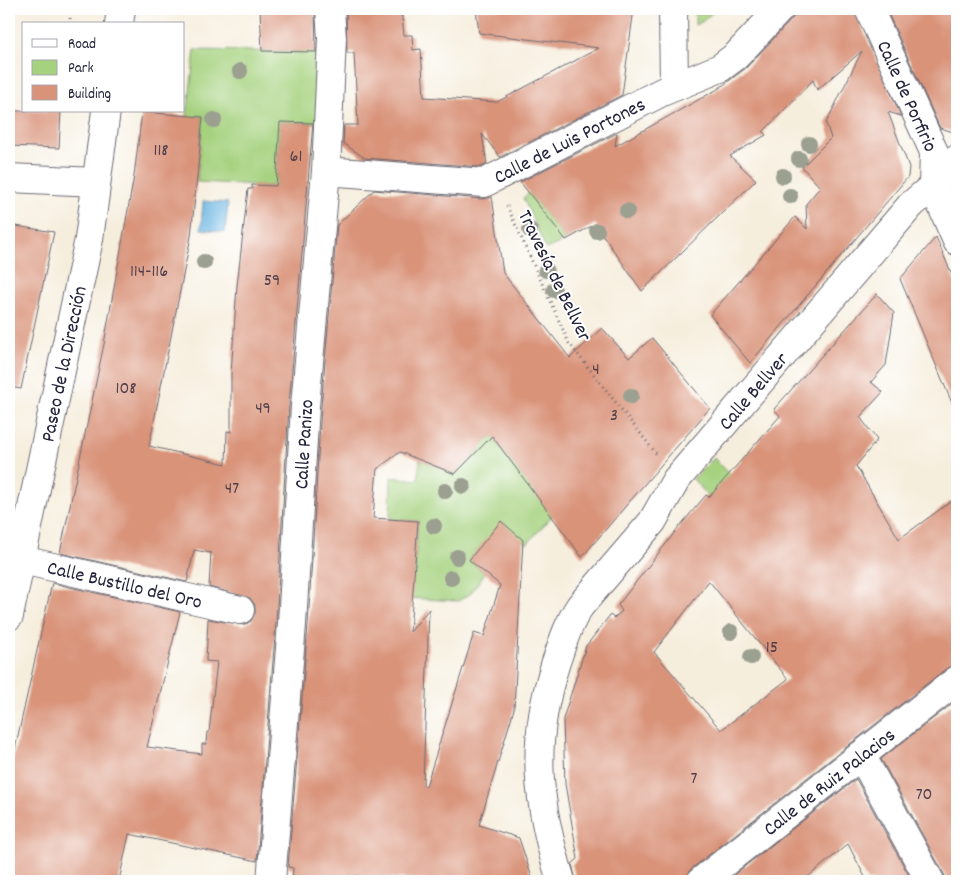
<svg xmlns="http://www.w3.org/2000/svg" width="966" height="890" viewBox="0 0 966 890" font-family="Dekko,sans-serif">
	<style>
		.green { fill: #a6d27f; stroke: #647a5d }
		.water { fill: #67b4e1; stroke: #446b8e }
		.building { fill: #d99379; fill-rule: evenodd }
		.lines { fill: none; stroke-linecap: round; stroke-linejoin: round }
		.street-casing { stroke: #6c6974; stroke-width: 30 }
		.path { stroke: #6c6974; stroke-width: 3; stroke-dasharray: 1 4; stroke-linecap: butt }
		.street { stroke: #fff; stroke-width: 28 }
		.tree { fill: #9ba091 }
		.labels { text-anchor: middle; stroke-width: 4; stroke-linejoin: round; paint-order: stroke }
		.number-label { font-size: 18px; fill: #503e4a }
		.street-label { font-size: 20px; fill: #22223b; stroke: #fff }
	</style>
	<rect width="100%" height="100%" fill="#fff"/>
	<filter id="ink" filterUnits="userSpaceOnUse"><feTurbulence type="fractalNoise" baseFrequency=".02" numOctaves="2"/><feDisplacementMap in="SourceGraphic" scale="10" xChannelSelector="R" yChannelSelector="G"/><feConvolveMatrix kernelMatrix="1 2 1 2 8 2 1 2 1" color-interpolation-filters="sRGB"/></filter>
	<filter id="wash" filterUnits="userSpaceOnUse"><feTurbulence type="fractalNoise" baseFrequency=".0096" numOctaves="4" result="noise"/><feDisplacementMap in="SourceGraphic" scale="20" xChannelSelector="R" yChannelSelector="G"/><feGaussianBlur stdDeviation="1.12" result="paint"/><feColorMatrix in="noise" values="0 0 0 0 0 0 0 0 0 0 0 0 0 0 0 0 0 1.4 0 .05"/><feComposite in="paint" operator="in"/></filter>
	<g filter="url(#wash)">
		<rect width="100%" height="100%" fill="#f6eedd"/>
		<path class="green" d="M695,9H716L702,22L695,25Z
			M195,50L321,52L317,123L280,122L276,186L197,182L203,117L187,116Z
			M529,193L566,240L546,249L523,198Z
			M492,436L552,516L527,544L501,522L469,560L485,573L470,594L458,601L407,598L415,571L418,521L390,519L391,477L418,480L420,459L455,474Z
			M714,458L739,483L764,559L693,479Z"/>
		<path class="water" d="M203,201L228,203L225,232L201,229Z"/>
		<g id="blocks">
			<path class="building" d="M260,9H315L316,52L262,51Z
				M346,9H401L404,35H412L413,50L421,49L424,97L497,102L599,48L479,33L476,9H634L622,95L500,157L482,134L487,164L481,167L365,158L343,143L344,125H358L354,53H347Z
				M801,9H854L901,116L888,112L909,167L908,177L750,363L710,315L795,217L807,229L806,204L820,187L802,167L831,138L826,123L862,51L817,90L813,80L763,132L766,135L730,156L756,180L642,291L595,224L566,240L520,182L617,133L615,146L718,89L746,68Z
				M886,9H957V133L940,128Z
				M9,111H61L59,148L9,146Z
				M142,112L203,117L191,236L149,446L226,464L227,431L231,432V374L237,286L248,189H252V185L276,186L280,122L313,123L289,405L276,623L257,861L129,834L119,881H9V776L52,583L180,612L147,747L202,754V744H206L207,732H209L217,662L206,661L208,619L244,625L251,621L255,613V605L250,598L209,587L211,553L194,550L187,582L60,553L104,344L134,176Z
				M374,190L483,199L492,197L503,273L570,358L602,328L629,358L652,338L710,408L582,557L492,436L455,474L400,452L377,469L373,518L418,521L410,632L429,609L423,785L426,786L474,633L484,636L500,585L469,560L501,521L523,540L514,709L479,825L519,838L533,881H440L355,876V881H292L293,868L288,867L308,625L321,407L337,225Z
				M9,225L54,232L21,389L9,387Z
				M936,237L957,287V415L900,279Z
				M877,294L894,313L886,365L871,382L883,392L860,417L877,440L856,466L899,539L957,497V665L947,668L691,869L686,881H576L572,864L578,859L565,784L563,719L586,646L610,615L614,618L622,611L618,605L679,527L706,495L709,497L780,416L774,409ZM709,581L788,679L721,730L654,652Z
				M957,700V881H946L944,874L881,759Z
				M856,779L912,881H867L848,844L803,881H726Z"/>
		</g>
	</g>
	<g filter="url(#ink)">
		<use href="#blocks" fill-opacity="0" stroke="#6c6974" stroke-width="1"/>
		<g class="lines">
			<defs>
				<g id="street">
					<path d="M673,9L674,86"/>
					<path id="s1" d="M869,9L934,152L933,186L957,241"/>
					<path d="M119,24L121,9"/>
					<path id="s2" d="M326,171L484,183L662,92L720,68L736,56L780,9"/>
					<path d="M9,178L96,182"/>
					<path id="s3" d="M9,557L240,610"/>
					<path id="s4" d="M9,616L89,239L106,111"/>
					<path d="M861,755L930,881"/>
					<path id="s5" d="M271,881L292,624L305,406L326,171L332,38L330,9"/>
					<path id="s6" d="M561,881C537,802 530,745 555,665C562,644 568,624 580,606L652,522L676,480L911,205L933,186L957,159"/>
					<path id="s7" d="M701,881L957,680"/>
				</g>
			</defs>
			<use href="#street" class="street-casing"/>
			<path class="path" d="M70,24V9
				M507,206L569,343L658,456"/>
			<use href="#street" class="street"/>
		</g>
		<g class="tree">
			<circle cx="240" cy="71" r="8"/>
			<circle cx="214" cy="120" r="8"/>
			<circle cx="809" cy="144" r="8"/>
			<circle cx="799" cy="159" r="8"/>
			<circle cx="783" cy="176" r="8"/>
			<circle cx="790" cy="196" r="8"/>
			<circle cx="627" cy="211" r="8"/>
			<circle cx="530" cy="230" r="8"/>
			<circle cx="597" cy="231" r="8"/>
			<circle cx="204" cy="262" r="8"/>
			<circle cx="546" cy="270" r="8"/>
			<circle cx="554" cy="290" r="8"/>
			<circle cx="631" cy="396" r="8"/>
			<circle cx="463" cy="486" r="8"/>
			<circle cx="445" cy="491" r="8"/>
			<circle cx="434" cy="526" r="8"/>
			<circle cx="457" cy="557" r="8"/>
			<circle cx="451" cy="578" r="8"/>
			<circle cx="731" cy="632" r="8"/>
			<circle cx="751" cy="657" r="8"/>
		</g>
	</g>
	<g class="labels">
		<g class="number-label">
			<text x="161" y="155">118</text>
			<text x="296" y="161">61</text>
			<text x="149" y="276">114-116</text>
			<text x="272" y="285">59</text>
			<text x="596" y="374">4</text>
			<text x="126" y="393">108</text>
			<text x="263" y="413">49</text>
			<text x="614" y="420">3</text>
			<text x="232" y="493">47</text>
			<text x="772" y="652">15</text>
			<text x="694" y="783">7</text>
			<text x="924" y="799">70</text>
		</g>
		<g class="street-label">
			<text dy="7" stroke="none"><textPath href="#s1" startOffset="95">Calle de Porfirio</textPath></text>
			<text dy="7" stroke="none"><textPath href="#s2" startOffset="254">Calle de Luis Portones</textPath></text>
			<text transform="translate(556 275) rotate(64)" y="7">Travesía de Bellver</text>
			<text dy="7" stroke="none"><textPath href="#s4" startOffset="258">Paseo de la Dirección</textPath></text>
			<text dy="7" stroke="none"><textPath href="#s6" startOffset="561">Calle Bellver</textPath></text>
			<text dy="7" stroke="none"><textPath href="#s5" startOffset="438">Calle Panizo</textPath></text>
			<text dy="7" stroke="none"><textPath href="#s3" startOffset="119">Calle Bustillo del Oro</textPath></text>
			<text dy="7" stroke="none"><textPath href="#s7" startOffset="162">Calle de Ruiz Palacios</textPath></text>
		</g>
	</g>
	<rect width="966" height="890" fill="none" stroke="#fff" stroke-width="30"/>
	<rect x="22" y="22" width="162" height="90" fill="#ffffff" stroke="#a7a7b1"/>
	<rect x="32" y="39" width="25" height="8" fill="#ffffff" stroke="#a7a7b1"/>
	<text x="68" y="48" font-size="15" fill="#22223b">Road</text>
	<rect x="32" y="60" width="25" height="15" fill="#a6d27f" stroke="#a7a7b1"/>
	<text x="68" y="72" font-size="15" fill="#22223b">Park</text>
	<rect x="32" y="85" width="25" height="15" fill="#d99379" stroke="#a7a7b1"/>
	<text x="68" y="98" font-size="15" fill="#22223b">Building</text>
</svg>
